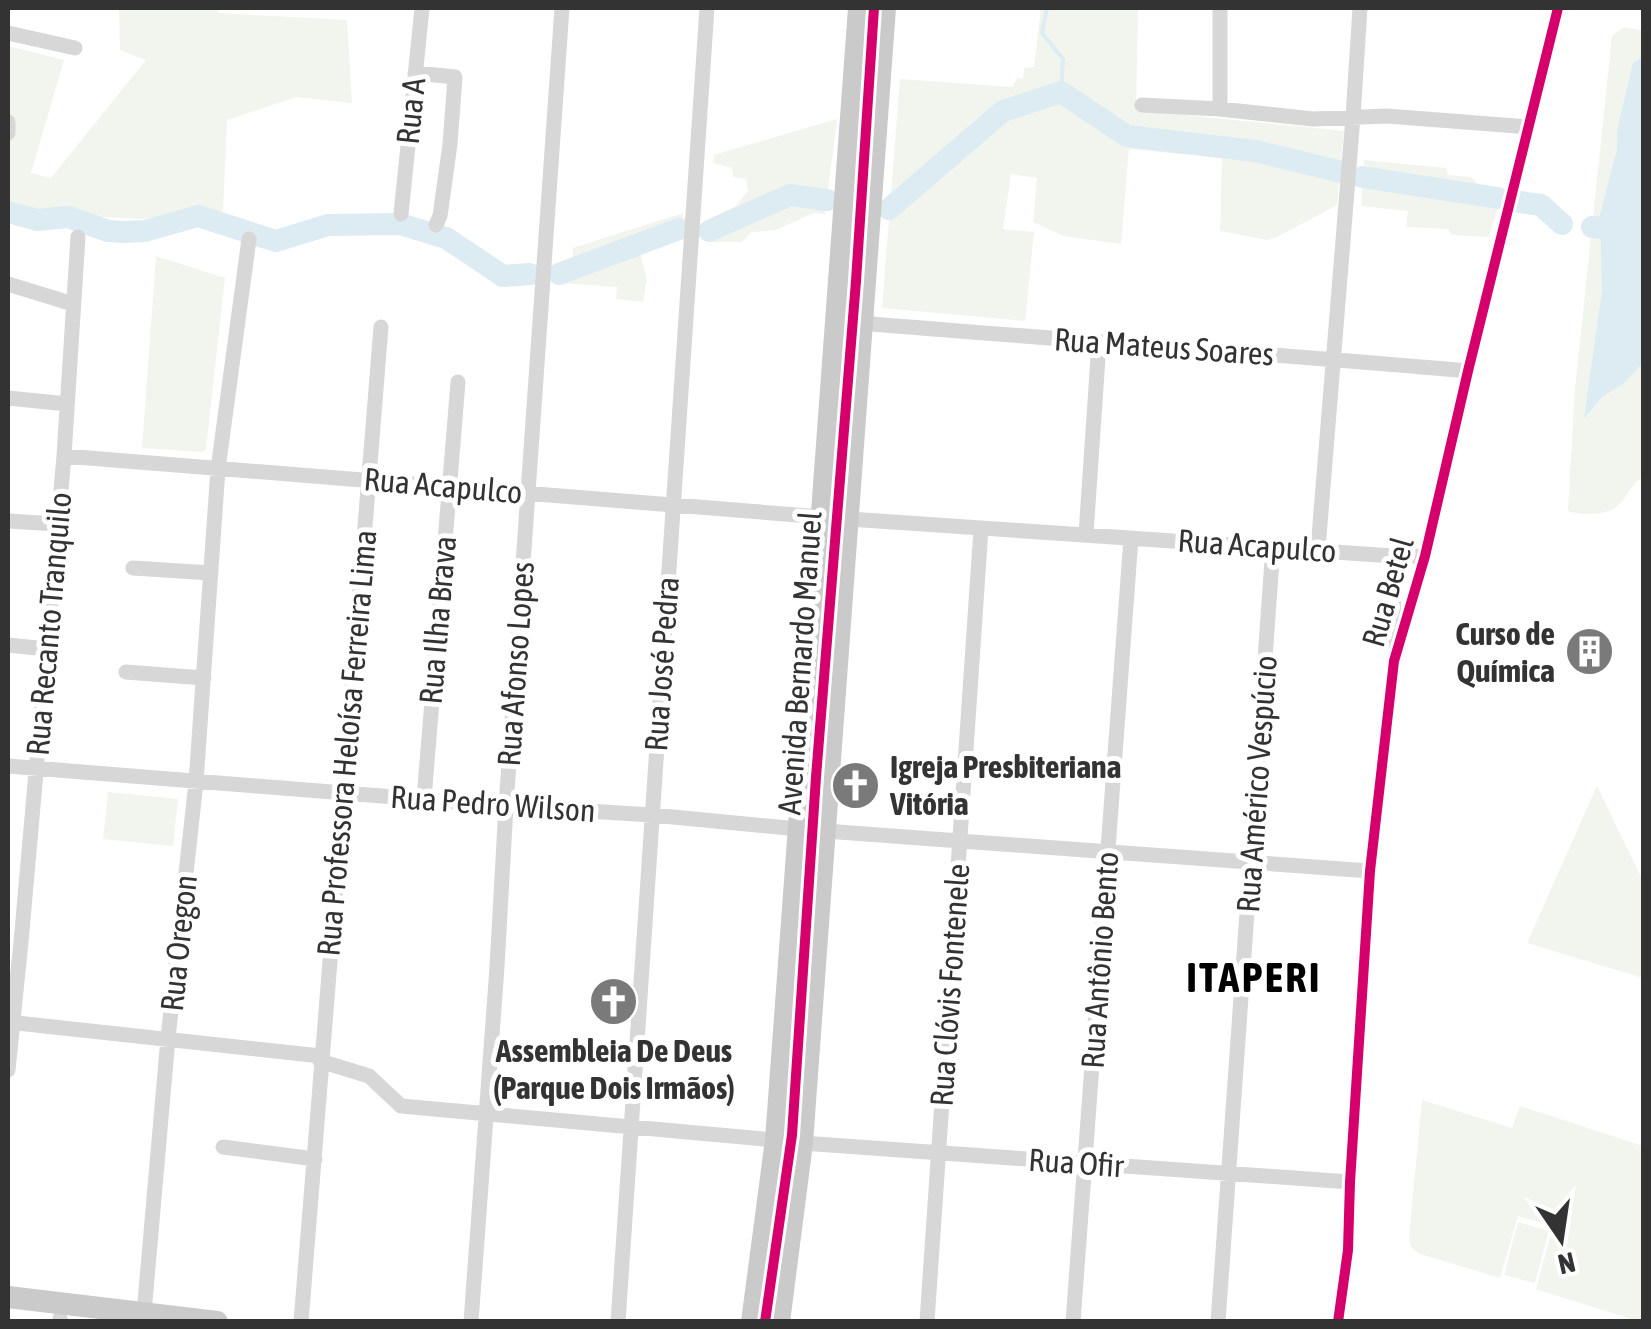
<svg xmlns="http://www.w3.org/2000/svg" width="1651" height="1329" viewBox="0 0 1651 1329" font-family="'Asap Condensed',sans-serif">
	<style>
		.green { fill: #f1f5ed }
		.water { fill: #ddebf3 }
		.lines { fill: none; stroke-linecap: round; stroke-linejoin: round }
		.stream { stroke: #ddebf3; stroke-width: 4 }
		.river { stroke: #ddebf3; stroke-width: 22 }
		.street { stroke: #d7d7d7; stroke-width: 15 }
		.primary { stroke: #cacaca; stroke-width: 22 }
		.cycleway-casing { stroke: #fff; stroke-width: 16 }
		.cycleway { stroke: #d6006c; stroke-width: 10 }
		.labels { text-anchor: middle; stroke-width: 10; stroke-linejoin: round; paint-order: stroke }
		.street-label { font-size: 32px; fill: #333; stroke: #fff }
		.poi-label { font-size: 32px; font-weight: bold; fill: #333; stroke: #fff; text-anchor: end }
		.district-label { font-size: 42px; font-weight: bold; letter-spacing: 2.5px; fill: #000; stroke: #fff }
	</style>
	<rect width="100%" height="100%" fill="#fff"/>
	<path class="green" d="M119,8H217L218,13L347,20L352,103L296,97L227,120L223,212L199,208L165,217L141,219L56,214L8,203V46L64,60L31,173L51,178L146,60L120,50Z
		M1041,8H1138L1136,110L1344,131L1337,205L1281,235L1267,240L1220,231L1222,158L1129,149L1121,244L1064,236L1033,222L1037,178L1011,174L1003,229L1034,232L1025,321L882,308L900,79L1013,87L1017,78L1023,79L1024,68L1034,67Z
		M1624,27L1644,31L1643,477C1630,484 1627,499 1616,507C1603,516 1582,515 1568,511L1575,389L1612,36Z
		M837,119L825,214L814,213L776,230L752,232L742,242H707L709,219L736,206L748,191L746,179L733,177L732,168L713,163L714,155Z
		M1364,160L1446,168L1448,175L1471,177L1480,186L1502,192L1489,237L1452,235L1448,229L1406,227L1408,211L1361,206Z
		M683,213V235L639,249L647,279L643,302L616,299L617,287L559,283L560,263L572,261L573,248Z
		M156,256L225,278L206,449L202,452L142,448Z
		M1597,786L1643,881V978L1527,943Z
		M108,792L178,799L173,846L103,839Z
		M1422,1100L1512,1128L1520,1106L1643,1146V1321H1637L1536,1289L1553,1226L1518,1216L1500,1278L1420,1254L1411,1247L1409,1237Z
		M1518,1222L1549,1231L1535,1283L1504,1275Z"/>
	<path class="water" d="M1643,57V363L1623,384L1603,396L1584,418L1602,291L1600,215L1617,149V131L1633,63Z"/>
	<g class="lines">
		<path class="stream" d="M1047,8L1042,33L1063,59L1061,92"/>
		<path class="river" d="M1362,177L1498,198
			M1520,202L1541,205L1562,224
			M889,209L1003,111L1061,92L1127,136L1255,151L1342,172
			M8,212L37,220L68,217L108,231L123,232L145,231L198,216L276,241L328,225L400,224L446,238L503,276L530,274
			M1592,227L1644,233
			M709,231L790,195L827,200
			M559,274L679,229"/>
		<path class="street" d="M8,33L75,48
			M415,73L455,77L450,144L440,216L436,225
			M1142,105L1220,109L1313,119L1387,116L1528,127
			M1220,109V8
			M8,122V133
			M401,214L422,8
			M8,284L73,304
			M860,323C1063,340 1266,353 1468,371
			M8,398L67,404
			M64,456L822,517
			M849,519L1393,556H1425
			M8,521L57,524
			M1086,534L1099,343
			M1318,549L1353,117L1360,8
			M1393,556L1394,642
			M133,568L211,573
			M8,645L47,649
			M126,672L204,678
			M8,766L506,806L652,815L799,829
			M424,799L458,382
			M825,831L1370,871
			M8,1022L321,1056
			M320,1061L369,1076L401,1106L776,1140
			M8,1070L21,942L64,456L78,237
			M802,1143L1350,1182
			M223,1147L315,1159
			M144,1313L168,1038L196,782L218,469L249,239
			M60,1322V1318
			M301,1322L381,327
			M471,1322L497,967L506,806L562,8
			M618,1322L707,8
			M927,1322L981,529
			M1073,1322L1131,538
			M1218,1322L1273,546
			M1338,1322L1348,1250L1350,1182L1370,871L1394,661L1425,556L1468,371L1558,8"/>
		<path class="primary" d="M8,1297L217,1322
			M752,1322L776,1140L859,8
			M779,1322L802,1143L885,8"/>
		<defs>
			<path id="cycleway" d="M765,1322L792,1135L816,777L856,281L874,8
				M1338,1322L1348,1250L1350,1182L1370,871L1394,661L1425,556L1468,371L1558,8"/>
		</defs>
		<use href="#cycleway" class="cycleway-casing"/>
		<use href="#cycleway" class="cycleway"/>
	</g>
	<defs>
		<symbol id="building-disc" viewBox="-11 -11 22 22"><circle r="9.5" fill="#7a7a7a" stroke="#fff"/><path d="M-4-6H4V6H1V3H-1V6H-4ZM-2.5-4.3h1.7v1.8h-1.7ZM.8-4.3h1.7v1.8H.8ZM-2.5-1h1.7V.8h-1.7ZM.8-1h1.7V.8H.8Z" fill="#fff"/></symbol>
		<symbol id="church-disc" viewBox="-11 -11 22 22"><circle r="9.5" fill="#7a7a7a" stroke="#fff"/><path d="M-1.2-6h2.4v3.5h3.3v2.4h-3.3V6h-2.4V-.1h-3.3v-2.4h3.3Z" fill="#fff"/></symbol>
	</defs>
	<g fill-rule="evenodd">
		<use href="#building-disc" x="1562" y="624" width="55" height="55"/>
		<use href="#church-disc" x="828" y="758" width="55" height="55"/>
		<use href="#church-disc" x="586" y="974" width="55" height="55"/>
	</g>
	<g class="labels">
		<g class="street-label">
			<text transform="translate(411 111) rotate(-84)" y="11">Rua A</text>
			<text transform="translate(1164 347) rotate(4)" y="11">Rua Mateus Soares</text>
			<text transform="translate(443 486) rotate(5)" y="11">Rua Acapulco</text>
			<text transform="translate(1257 546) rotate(4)" y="11">Rua Acapulco</text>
			<text transform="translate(1388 592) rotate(-74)" y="11">Rua Betel</text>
			<text transform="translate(438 620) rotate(-85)" y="11">Rua Ilha Brava</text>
			<text transform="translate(49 624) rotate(-85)" y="11">Rua Recanto Tranquilo</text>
			<text transform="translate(800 663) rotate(-86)" y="11">Avenida Bernardo Manuel</text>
			<text transform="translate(516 664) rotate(-86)" y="11">Rua Afonso Lopes</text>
			<text transform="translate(662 664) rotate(-86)" y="11">Rua José Pedra</text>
			<text transform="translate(347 743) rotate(-85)" y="11">Rua Professora Heloísa Ferreira Lima</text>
			<text transform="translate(1257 784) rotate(-86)" y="11">Rua Américo Vespúcio</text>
			<text transform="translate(493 804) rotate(4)" y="11">Rua Pedro Wilson</text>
			<text transform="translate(179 943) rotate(-84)" y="11">Rua Oregon</text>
			<text transform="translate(1100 960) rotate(-86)" y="11">Rua Antônio Bento</text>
			<text transform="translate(950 985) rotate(-86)" y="11">Rua Clóvis Fontenele</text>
			<text transform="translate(1076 1163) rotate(4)" y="11">Rua Ofir</text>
		</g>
		<g class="poi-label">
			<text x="1555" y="645">Curso de<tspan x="1555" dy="37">Química</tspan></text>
			<text x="890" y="778" text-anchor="start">Igreja Presbiteriana<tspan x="890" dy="37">Vitória</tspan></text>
			<text x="614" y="1062" text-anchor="middle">Assembleia De Deus<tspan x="614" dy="37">(Parque Dois Irmãos)</tspan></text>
		</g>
		<g class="district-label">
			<text x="1254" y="992">ITAPERI</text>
		</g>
	</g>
	<rect width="1651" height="1329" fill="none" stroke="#333333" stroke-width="20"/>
	<g transform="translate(1561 1239) rotate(167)" stroke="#ffffff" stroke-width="8" paint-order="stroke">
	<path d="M0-8L18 38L0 25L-18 38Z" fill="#333333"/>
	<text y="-15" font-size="28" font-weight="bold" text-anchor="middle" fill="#333333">N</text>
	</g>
</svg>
